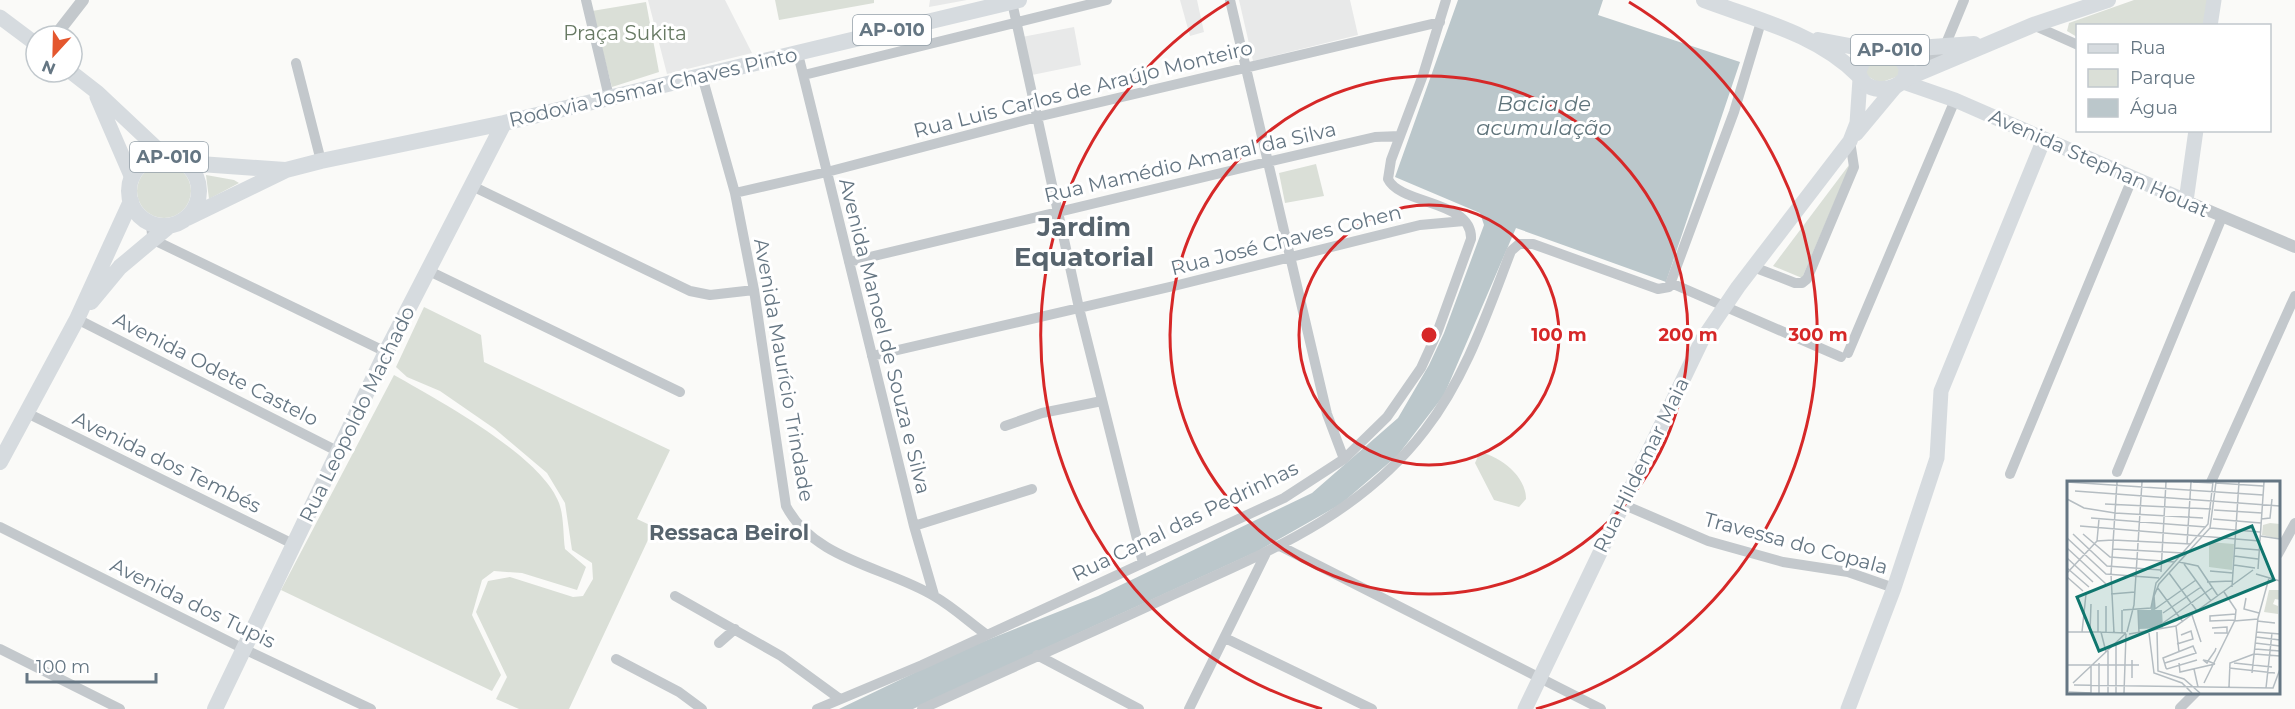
<svg xmlns="http://www.w3.org/2000/svg" width="2295" height="709" viewBox="0 0 2295 709" font-family="Montserrat,sans-serif">
	<style>
		.built { fill: #e8e9e9 }
		.green { fill: #dadfd7 }
		.water { fill: #bbc7cb }
		.lines { fill: none; stroke-linecap: round; stroke-linejoin: round }
		.minor { stroke: #c3c8cc; stroke-width: 10 }
		.tertiary { stroke: #c3c8cc; stroke-width: 12 }
		.secondary { stroke: #d6dbdf; stroke-width: 15 }
		.primary { stroke: #d6dbdf; stroke-width: 16 }
		.ring { fill: none; stroke: #d62828; stroke-width: 3 }
		.labels { text-anchor: middle; stroke-width: 6; stroke-linejoin: round; paint-order: stroke }
		.shield { fill: #fff; stroke: #939fa8; stroke-width: 1.5 }
		.shield-label { font-size: 18px; font-weight: bold; fill: #657683 }
		.park-label { font-size: 20px; fill: #687a64; stroke: #fff }
		.street-label { font-size: 20px; fill: #657683; stroke: #fff }
		.water-label { font-size: 21px; font-style: italic; fill: #60757c; stroke: #fff }
		.neighbourhood-label { font-size: 21px; font-weight: bold; fill: #57646e; stroke: #fff }
		.district-label { font-size: 26px; font-weight: bold; fill: #57646e; stroke: #fff }
		.inset-road { fill: none; stroke: #b5bdc2; stroke-width: 1.5 }
		.view { fill: #0f766e; fill-opacity: 0.15; stroke: #0f766e; stroke-width: 3 }
		.inset-edge { fill: none; stroke: #657683; stroke-width: 3 }
		.centre { fill: #d62828; stroke: #fff; stroke-width: 3 }
		.ring-label { font-size: 18px; text-anchor: middle; font-weight: bold; fill: #d62828; stroke: #fff; stroke-width: 6; stroke-linejoin: round; paint-order: stroke }
	</style>
	<rect width="100%" height="100%" fill="#fafaf8"/>
	<path class="built" d="M648,0H725L752,53L667,74Z
		M930,0H967L929,7Z
		M1180,0H1197L1204,32L1190,36Z
		M1239,0H1350L1358,35L1253,61Z
		M1074,27L1081,65L1032,75L1022,37Z"/>
	<path class="green" d="M775,0H874V3L779,20Z
		M2134,0H2209L2205,25L2078,26L2077,37L2067,31L2069,23Z
		M646,2L659,72L612,87L592,11Z
		M1879,58H1888L1901,65L1899,76L1879,83L1864,74L1868,62Z
		M1852,161L1802,278L1773,266Z
		M137 191a27 27 0 1 1 54 0a27 27 0 1 1-54 0Z
		M1316,164L1324,196L1285,203L1279,173Z
		M206,175L234,180L239,183L209,199Z
		M424,307L481,335L484,362L670,450L637,519L654,527L569,709H519L496,699L507,677L476,612L488,581L510,577L573,597L583,596L593,579L592,563L572,550L565,503L547,473L495,429L440,391L407,377L396,367Z
		M394,375C438,400 542,456 559,503C564,516 563,535 565,549L586,567L577,590L522,573L494,571L482,580L472,615L501,675L492,691L281,590Z
		M1480,452C1501,457 1526,476 1526,499L1519,507L1494,500L1475,463Z"/>
	<path class="water" d="M1458,0H1603L1598,15L1740,62L1666,282L1516,228L1444,395L1398,455L1341,504L1258,551L913,709H839L962,650L1098,596L1312,493L1398,418L1429,365L1444,333L1484,225L1480,213L1395,177Z"/>
	<g class="lines">
		<path class="minor" d="M586,0L609,97
			M1230,0L1327,414L1344,459
			M1012,2L1079,308L1143,563
			M2033,25L2078,45
			M798,54L914,526L934,595
			M296,63L321,161
			M1925,66L1945,46L1964,0
			M804,75L1107,0
			M702,76L735,193L754,290L786,506C814,560 886,567 934,596C953,607 969,622 987,635
			M470,185L690,291L710,295L754,290
			M735,193L827,172L1037,117L1440,22
			M151,223L152,235L158,242L386,352
			M849,262L1267,162L1375,137L1400,136
			M1756,268L1795,283H1802L1807,279L1854,167L1850,141
			M427,270L680,392
			M1671,283L1841,357
			M77,319L339,452
			M1848,353L1955,100
			M872,356L1178,285L1420,225L1464,221
			M25,412L293,544
			M1005,426L1042,413L1102,401
			M2117,472L2222,217
			M2010,474L2132,179
			M2211,482L2295,296
			M1622,504L1708,541L1783,562L1848,572L1894,588
			M914,526L1032,489
			M0,527L244,649L371,709
			M1280,546L1601,709
			M2278,554L2295,523
			M675,596L781,656L840,699
			M1225,638L1372,709
			M719,643L735,629
			M0,649L120,709
			M1037,655L1139,709
			M616,659L679,692L702,709
			M2180,708L2196,692
			M817,709L922,665L1284,498L1344,459L1387,417L1421,368L1437,333L1471,239C1473,200 1400,205 1388,179L1391,160L1423,75L1446,0
			M922,709C1003,671 1085,636 1166,598C1262,554 1358,518 1425,430C1466,377 1487,313 1511,251L1519,244H1533L1658,289L1669,287L1734,112L1761,22
			M1189,709L1266,553"/>
		<path class="tertiary" d="M55,36L83,0
			M2186,201L2295,247"/>
		<path class="secondary" d="M0,17L36,44
			M2210,26L2214,0
			M71,72L98,93L165,156
			M1903,82L1955,100L2186,201L2196,130
			M97,97L132,178
			M1856,134L1896,86
			M1525,709L1702,340L1738,287L1850,141L1857,123L1860,79
			M1848,709L1894,588L1937,458L1941,391L2044,139"/>
		<path class="primary" d="M1704,0C1757,20 1818,34 1859,76
			M1818,40L1876,51
			M1882,49L1899,55L1907,68L1905,79C1892,93 1864,94 1858,72L1865,56Z
			M1890,50L1974,44
			M1905,79L2033,25L2108,0
			M129 191a35 35 0 1 1 70 0a35 35 0 1 1-70 0Z
			M186,163L285,170
			M187,218L286,170L321,161L504,123L1019,0
			M91,302L120,267L169,226
			M0,462L77,319L131,201
			M215,709L386,352L504,123"/>
	</g>
	<g class="ring">
		<circle cx="1429" cy="335" r="130"/>
		<circle cx="1429" cy="335" r="259"/>
		<path d="M1322 709A389 389 0 0 1 1229 2M1629 2A389 389 0 0 1 1536 709"/>
	</g>
	<g class="labels">
		<g class="shield">
			<rect x="853" y="15" width="78" height="30" rx="4.5"/>
			<rect x="1851" y="35" width="78" height="30" rx="4.5"/>
			<rect x="130" y="142" width="78" height="30" rx="4.5"/>
		</g>
		<g class="shield-label">
			<text x="892" y="36">AP-010</text>
			<text x="1890" y="56">AP-010</text>
			<text x="169" y="163">AP-010</text>
		</g>
		<g class="park-label">
			<text x="625" y="40">Praça Sukita</text>
		</g>
		<g class="street-label">
			<text transform="translate(653 87) rotate(-13)" y="7">Rodovia Josmar Chaves Pinto</text>
			<text transform="translate(1083 89) rotate(-14)" y="7">Rua Luis Carlos de Araújo Monteiro</text>
			<text transform="translate(1190 162) rotate(-13)" y="7">Rua Mamédio Amaral da Silva</text>
			<text transform="translate(2099 163) rotate(24)" y="7">Avenida Stephan Houat</text>
			<text transform="translate(1286 240) rotate(-14)" y="7">Rua José Chaves Cohen</text>
			<text transform="translate(885 336) rotate(76)" y="7">Avenida Manoel de Souza e Silva</text>
			<text transform="translate(216 369) rotate(27)" y="7">Avenida Odete Castelo</text>
			<text transform="translate(784 370) rotate(80)" y="7">Avenida Maurício Trindade</text>
			<text transform="translate(357 414) rotate(-64)" y="7">Rua Leopoldo Machado</text>
			<text transform="translate(167 462) rotate(26)" y="7">Avenida dos Tembés</text>
			<text transform="translate(1641 465) rotate(-64)" y="7">Rua Hildemar Maia</text>
			<text transform="translate(1185 521) rotate(-26)" y="7">Rua Canal das Pedrinhas</text>
			<text transform="translate(1796 543) rotate(15)" y="7">Travessa do Copala</text>
			<text transform="translate(193 603) rotate(26)" y="7">Avenida dos Tupis</text>
		</g>
		<g class="water-label">
			<text x="1544" y="111">Bacia de<tspan x="1544" dy="24">acumulação</tspan></text>
		</g>
		<g class="neighbourhood-label">
			<text x="729" y="540">Ressaca Beirol</text>
		</g>
		<g class="district-label">
			<text x="1084" y="236">Jardim<tspan x="1084" dy="30">Equatorial</tspan></text>
		</g>
	</g>
	<g transform="translate(2067 481)">
		<rect width="213" height="213" fill="#fafaf8"/>
		<path d="M203,42L213,43V58L195,54L196,44ZM142,61L167,63L165,89L142,86ZM202,109H213V119L208,118L206,123L211,125V133L197,131Z" fill="#dadfd7"/>
		<path d="M87,111L88,129H95L96,147L72,148L71,129H84Z" fill="#bbc7cb"/>
		<path class="inset-road" d="M0,1L196,14M126,1L146,2M149,2L196,5M8,10L213,25M0,18L17,27L48,32L136,37M38,23L144,28M147,29L195,32M24,37L139,46M146,38L194,42M194,38L203,37L205,18M13,45L193,60M143,47L193,51M6,53L40,85L94,89M16,53L43,76L108,81M193,55L213,58M0,57L39,93L92,97M46,59L124,63M30,60L32,38M120,63L124,1M0,67L39,103M168,67L192,69M46,68L116,72M167,75L191,78M0,77L26,101M112,81L131,85L151,115M117,83L144,120M167,84L188,87M0,87L22,106M191,88L197,1M143,90L166,92M94,91L99,1M0,92L30,60L46,59M102,92L130,130M189,93L213,100M0,96L16,110M140,101L165,100M90,106L116,141M165,106L172,1M44,113L68,111M179,117L177,128L192,132M88,128L87,115L92,103L143,47L149,1M88,128L129,99M56,129L84,127L89,102L141,43L146,1M71,129L72,152M96,132L134,106M125,134L134,161M168,139L143,140V135L169,133M167,140L191,138M190,140L208,142M96,142L145,107M109,145L112,171M145,147L160,146V152H147M0,151H34M15,151L19,113M23,151L24,123M31,151V129M39,151V125M60,151L67,124L75,1M90,151L91,190L117,198L133,212M189,151L213,153M47,152L44,93L50,1M55,152V129M82,152L87,192L115,202L125,212M62,153L109,145L186,89M189,156L213,159M188,162L213,165M110,163L126,158L124,150L114,154M188,168L213,170M39,171L34,151L59,152M187,173L213,175M65,179V197M98,182L129,172L126,165L96,177L99,187L100,188L130,179M112,182L113,191L148,183M167,182L205,186M148,183L141,180L136,179L140,182L141,180L148,170L149,167M0,184H23M162,187L208,192M127,188L131,206M185,192L191,137L202,97M6,202L59,152M137,202L168,139L169,129L157,111M7,204L206,207L213,188M162,206L163,182L187,173M199,207L205,152M2,211L24,212M24,212V184H72M32,212V182M41,212V170M49,212V162M57,212L59,153"/>
		<path class="view" d="M185,45L207,99L32,170L10,116Z"/>
		<rect width="213" height="213" class="inset-edge"/>
	</g>
	<circle cx="1429" cy="335" r="9" class="centre"/>
	<g class="ring-label">
		<text x="1559" y="341">100 m</text>
		<text x="1688" y="341">200 m</text>
		<text x="1818" y="341">300 m</text>
	</g>
	<rect x="2076" y="24" width="195" height="108" fill="#ffffff" stroke="#c1c8cd" stroke-width="1.5"/>
	<rect x="2088" y="44" width="30" height="9" fill="#d6dbdf" stroke="#c1c8cd" stroke-width="1.5"/>
	<text x="2130" y="54" font-size="18" fill="#657683">Rua</text>
	<rect x="2088" y="69" width="30" height="18" fill="#dadfd7" stroke="#c1c8cd" stroke-width="1.5"/>
	<text x="2130" y="84" font-size="18" fill="#657683">Parque</text>
	<rect x="2088" y="99" width="30" height="18" fill="#bbc7cb" stroke="#c1c8cd" stroke-width="1.5"/>
	<text x="2130" y="114" font-size="18" fill="#657683">Água</text>
	<g transform="translate(54 54) rotate(202)"><circle r="28" fill="#ffffff" stroke="#c1c8cd" stroke-width="1.5"/>
	<path d="M0-4.5L10 22L0 15L-10 22Z" fill="#e4572e"/>
	<text y="-9" font-size="16" font-weight="bold" text-anchor="middle" fill="#657683">N</text>
	</g>
	<path d="M27 673v9h129v-9" fill="none" stroke="#657683" stroke-width="3"/>
	<text x="36" y="673" font-size="18" fill="#657683" stroke="#ffffff" stroke-width="4.5" paint-order="stroke">100 m</text>
</svg>
